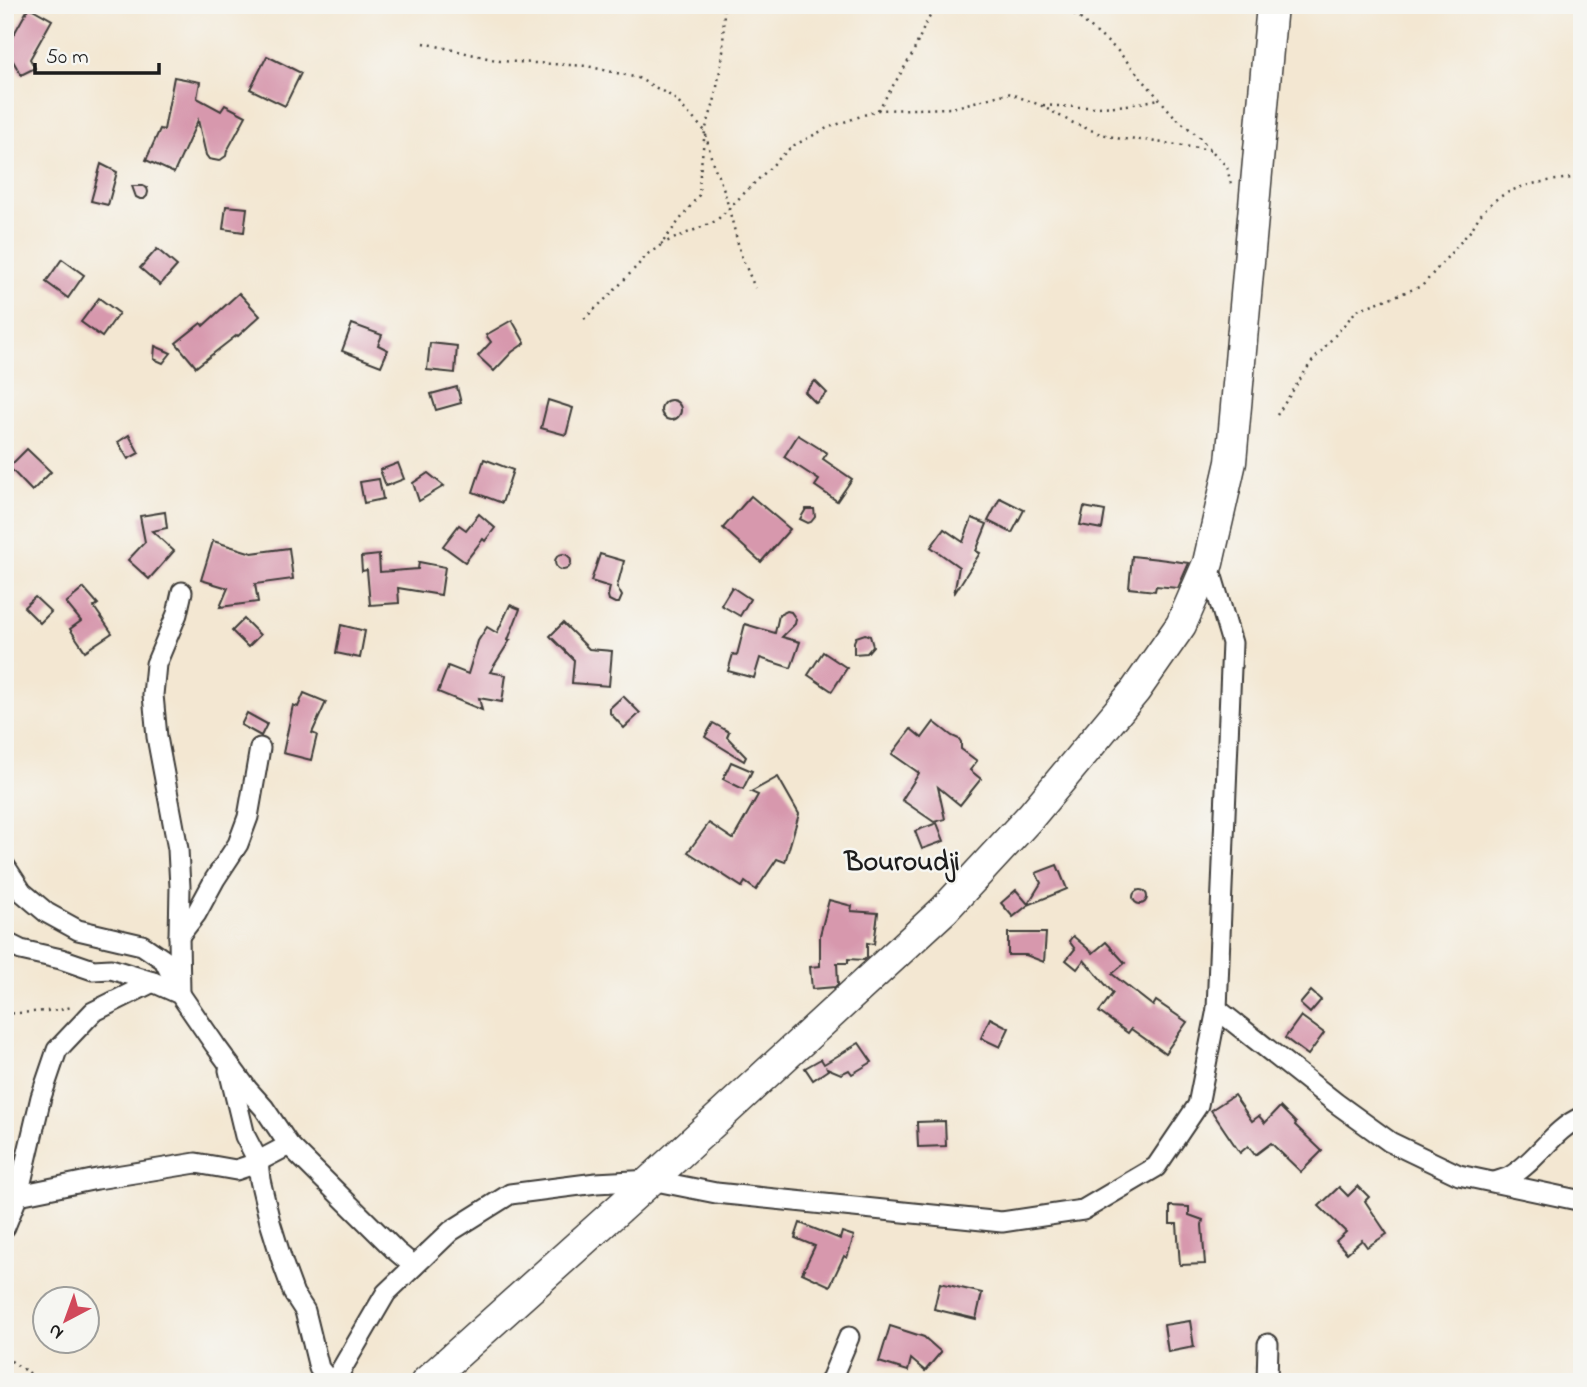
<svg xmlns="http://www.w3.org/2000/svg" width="1587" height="1387" font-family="'Indie Flower',sans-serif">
<rect width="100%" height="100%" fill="#f6f6f2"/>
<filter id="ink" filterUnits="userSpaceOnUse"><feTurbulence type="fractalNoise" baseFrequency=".0143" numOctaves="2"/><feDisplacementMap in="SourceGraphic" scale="14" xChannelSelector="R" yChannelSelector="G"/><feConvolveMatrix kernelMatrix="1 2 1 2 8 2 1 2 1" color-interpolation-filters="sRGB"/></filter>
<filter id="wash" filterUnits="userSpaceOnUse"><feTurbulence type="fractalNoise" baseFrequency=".00686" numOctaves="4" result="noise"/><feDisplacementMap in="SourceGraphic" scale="28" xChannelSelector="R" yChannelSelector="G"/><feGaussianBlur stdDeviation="1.57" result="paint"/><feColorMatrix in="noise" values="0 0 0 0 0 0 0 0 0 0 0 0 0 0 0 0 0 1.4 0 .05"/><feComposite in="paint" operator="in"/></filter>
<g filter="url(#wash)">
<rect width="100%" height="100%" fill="#f3e7d2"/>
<g id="blocks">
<g fill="#d798ad">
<polygon points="29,7 52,20 30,59 35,68 21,75 13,61 5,64 5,50"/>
<polygon points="267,56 301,73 285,106 250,89"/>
<polygon points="174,77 200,82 197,98 221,111 225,105 246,116 227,151 226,156 219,161 209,159 206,155 198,120 174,173 146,160 160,129 164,130"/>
<polygon points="101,164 117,172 108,205 91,201"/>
<polygon points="132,186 143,186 147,188 148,192 147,196 144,199 140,199 136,197"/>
<polygon points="226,206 247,208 244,232 223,229"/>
<polygon points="157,249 177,266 160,285 140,268"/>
<polygon points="62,259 84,275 68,298 46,282"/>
<polygon points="239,293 260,316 238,336 237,335 196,367 176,343 201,323 203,326"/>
<polygon points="99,298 119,313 102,337 81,322"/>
<polygon points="512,320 525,343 512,352 494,371 478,356 491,342 486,335"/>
<polygon points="352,324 382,335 378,345 388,350 381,366 342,351"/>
<polygon points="430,343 457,346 455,373 427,370"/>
<polygon points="155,346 171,353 163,363 154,359"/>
<polygon points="815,381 827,393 816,403 805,392"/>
<polygon points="457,387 461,403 436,410 431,394"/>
<polygon points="548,400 573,408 566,435 541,428"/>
<circle cx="671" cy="410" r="10"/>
<polygon points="129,435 139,453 128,459 118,442"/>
<polygon points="798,435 827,453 823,459 852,479 837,501 815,486 819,480 784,457"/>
<polygon points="27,449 51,472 32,491 9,467"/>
<polygon points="484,459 513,470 502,503 473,492"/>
<polygon points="398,463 404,479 386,486 380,470"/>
<polygon points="428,473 444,486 419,501 413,483"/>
<polygon points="379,479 383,499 364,503 360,482"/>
<polygon points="751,496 790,529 761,562 723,528"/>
<polygon points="1000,498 1024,510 1012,533 988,521"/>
<polygon points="1084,507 1105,511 1102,529 1080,525"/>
<polygon points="806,509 814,509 815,517 811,522 808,523 800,519"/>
<polygon points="165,512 167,528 152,531 174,551 149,579 128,560 145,542 140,516"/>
<polygon points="479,514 495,528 485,541 483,539 465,562 443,546 459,525 466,530"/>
<polygon points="972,518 987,524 976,551 980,553 954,594 959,567 931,547 944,529 963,542"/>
<polygon points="213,541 252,553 289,548 293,579 255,584 258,602 220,607 228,588 201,580"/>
<polygon points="600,554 624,561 617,587 622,596 619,603 615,603 609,600 608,596 610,587 591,581"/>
<circle cx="563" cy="562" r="8"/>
<polygon points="379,555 380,572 418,569 419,562 445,567 441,595 398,588 399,603 370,605 367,570 362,571 361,557"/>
<polygon points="1132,556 1159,559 1189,563 1178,588 1156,586 1155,591 1129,588"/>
<polygon points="732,587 750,599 740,616 721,605"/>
<polygon points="84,588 98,604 94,607 112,633 85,651 70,629 81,621 66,603"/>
<polygon points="35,597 51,612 40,623 24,607"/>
<polygon points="510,605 520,609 508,640 510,640 490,672 506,675 502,702 479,698 482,710 438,692 448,666 468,674 478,641 487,627 497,633"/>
<polygon points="787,611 791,612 796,619 795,624 782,637 800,642 791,668 760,658 754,678 728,671 733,654 737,655 745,624 775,633 779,615"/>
<polygon points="244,619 260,635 248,647 232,631"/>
<polygon points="563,623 589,649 612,651 609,686 572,683 574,660 550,636"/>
<polygon points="341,625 365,631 360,658 336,653"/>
<polygon points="865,634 870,636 873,646 867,653 854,654 854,642 856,637"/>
<polygon points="823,652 847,668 832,691 808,675"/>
<polygon points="304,693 326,702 312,733 317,735 311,760 283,753 293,705 298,707"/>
<polygon points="623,696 640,713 624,728 610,713 610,708"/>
<polygon points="247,713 267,724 261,736 241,725"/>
<polygon points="934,722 952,736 959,739 961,742 961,749 977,761 970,770 981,779 960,805 938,787 945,819 934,822 902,800 919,773 892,754 911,729 922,738"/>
<polygon points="713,723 729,732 727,737 746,757 744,761 705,737"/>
<polygon points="731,762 752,771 743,789 723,779"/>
<polygon points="778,777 799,814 785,862 777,859 756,890 745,882 742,887 688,852 709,823 733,839 758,795 751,792"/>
<polygon points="937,823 944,841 922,849 915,831"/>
<polygon points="1057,865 1067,889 1028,905 1013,917 1001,903 1016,890 1028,904 1041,883 1036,873"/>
<circle cx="1140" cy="897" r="7"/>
<polygon points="829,900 852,906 851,911 878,913 874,944 867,943 867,957 864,960 848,959 848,963 837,963 838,984 835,987 812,989 810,967 820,966 820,935"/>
<polygon points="1008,933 1046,933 1044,962 1026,955 1008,955"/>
<polygon points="1073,936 1093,953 1106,942 1125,963 1112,974 1153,1006 1156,1001 1187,1022 1165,1053 1131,1029 1128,1033 1099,1012 1113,993 1084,960 1077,969 1066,960 1075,949 1069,941"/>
<polygon points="1311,991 1321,1000 1310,1013 1300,1004"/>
<polygon points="1301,1016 1324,1033 1308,1055 1285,1038"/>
<polygon points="990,1018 1009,1028 1000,1047 981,1038"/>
<polygon points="859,1043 872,1062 852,1074 849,1070 841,1074 827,1068 828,1070 813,1080 805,1068 821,1059 824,1064"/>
<polygon points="1234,1095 1252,1121 1259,1116 1265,1123 1280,1107 1296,1123 1295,1125 1322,1151 1301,1172 1271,1143 1255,1155 1248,1146 1240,1153 1211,1110"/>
<polygon points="945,1121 946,1146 918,1147 917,1122"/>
<polygon points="1358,1186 1369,1197 1365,1201 1387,1234 1367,1247 1362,1240 1347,1253 1336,1241 1346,1232 1319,1206 1339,1187 1348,1196"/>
<polygon points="1170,1206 1189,1207 1189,1215 1203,1220 1202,1225 1205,1264 1180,1265 1177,1224 1170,1224"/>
<polygon points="800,1223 840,1239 842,1232 854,1236 847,1258 844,1256 830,1286 802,1273 815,1246 795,1238"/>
<polygon points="940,1283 982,1293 976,1319 934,1309"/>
<polygon points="1190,1321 1194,1347 1168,1352 1164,1325"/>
<polygon points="890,1326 924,1337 941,1352 925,1371 911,1359 908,1371 879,1362"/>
</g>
</g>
</g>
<g filter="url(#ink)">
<use href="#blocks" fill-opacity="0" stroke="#3c3a37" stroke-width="2"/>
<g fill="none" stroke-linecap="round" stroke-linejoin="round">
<defs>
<g id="minor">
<polyline points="5,866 22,892 47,913 78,930 142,945 164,960 177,986"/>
<polyline points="179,936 196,914 215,879 238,844 248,817 260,748"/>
<polyline points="5,942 21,950 61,959 93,970 111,969 153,982 180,994 215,1045 248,1090 264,1108 289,1145 396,1251 414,1266"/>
<polyline points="180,994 179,936 180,887 178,849 157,737 153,695 156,664 177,614 182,592"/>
<polyline points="1217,1009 1336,1103 1390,1142 1459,1175 1582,1201"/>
<polyline points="229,1070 245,1136 258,1161 260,1180 270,1222 283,1264 294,1294 305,1311 319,1368 330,1382"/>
<path d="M1495,1182C1500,1180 1506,1179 1511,1176C1538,1160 1553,1129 1582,1117"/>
<polyline points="9,1197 97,1179 196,1163 236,1170 251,1165 289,1145"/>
<polyline points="5,1227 18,1195 41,1097 57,1050 93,1012 153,982"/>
<polyline points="334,1382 386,1293 451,1231 510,1194 596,1183 651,1180 716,1193 1002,1222 1083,1210 1156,1167 1198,1105 1217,1009 1232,643 1208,563"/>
<polyline points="830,1382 849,1337"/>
<polyline points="1267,1382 1268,1344"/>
</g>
<polyline id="highway" points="426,1382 651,1180 944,910 1031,816 1135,691 1181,625 1208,563 1231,462 1272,5"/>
</defs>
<use href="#minor" stroke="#3c3a37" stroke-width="23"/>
<use href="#highway" stroke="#3c3a37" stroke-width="33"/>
<g stroke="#3c3a37" stroke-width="2.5" stroke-dasharray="2 5" stroke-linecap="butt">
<polyline points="1064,5 1117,50 1175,117 1199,137 1227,167 1231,185"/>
<polyline points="424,43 500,61 587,66 638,78 673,97 705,131 712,161 724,190 741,255 755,288"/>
<path d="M1043,105C1082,108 1120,109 1158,99"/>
<polyline points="878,110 912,55 926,23 937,5"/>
<polyline points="661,244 716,221 791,147 827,128 878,110 952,108 1008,93 1040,105 1071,122 1098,133 1121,139 1143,140 1211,150"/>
<polyline points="584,319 613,292 649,253 659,247 699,195 700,174 705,131 714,103 723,54 724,5"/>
<path d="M1277,415L1310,364L1357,310L1422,286L1472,229C1494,184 1537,182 1582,177"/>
<polyline points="5,1014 60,1010 71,1007"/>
<polyline points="5,1357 43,1382"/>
</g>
<use href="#minor" stroke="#fff" stroke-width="19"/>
<use href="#highway" stroke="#fff" stroke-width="30"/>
</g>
</g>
<g text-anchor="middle" stroke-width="5" stroke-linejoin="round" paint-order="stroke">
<g font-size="28" font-weight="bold" fill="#1c1c1c" stroke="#f6f6f2">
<text x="902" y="870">Bouroudji</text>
</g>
</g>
<rect width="1587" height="1387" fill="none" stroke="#f6f6f2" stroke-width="28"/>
<g transform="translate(66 1320) rotate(221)"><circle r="33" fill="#f6f6f2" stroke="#9f9f9c" stroke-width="2"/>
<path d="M0-5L12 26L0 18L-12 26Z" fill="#d1495b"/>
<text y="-10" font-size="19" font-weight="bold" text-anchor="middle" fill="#1c1c1c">N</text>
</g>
<path d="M35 63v10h124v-10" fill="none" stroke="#1c1c1c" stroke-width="3.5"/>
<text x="46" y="63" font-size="21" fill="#1c1c1c" stroke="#f6f6f2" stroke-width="5" paint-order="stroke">50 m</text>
</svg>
